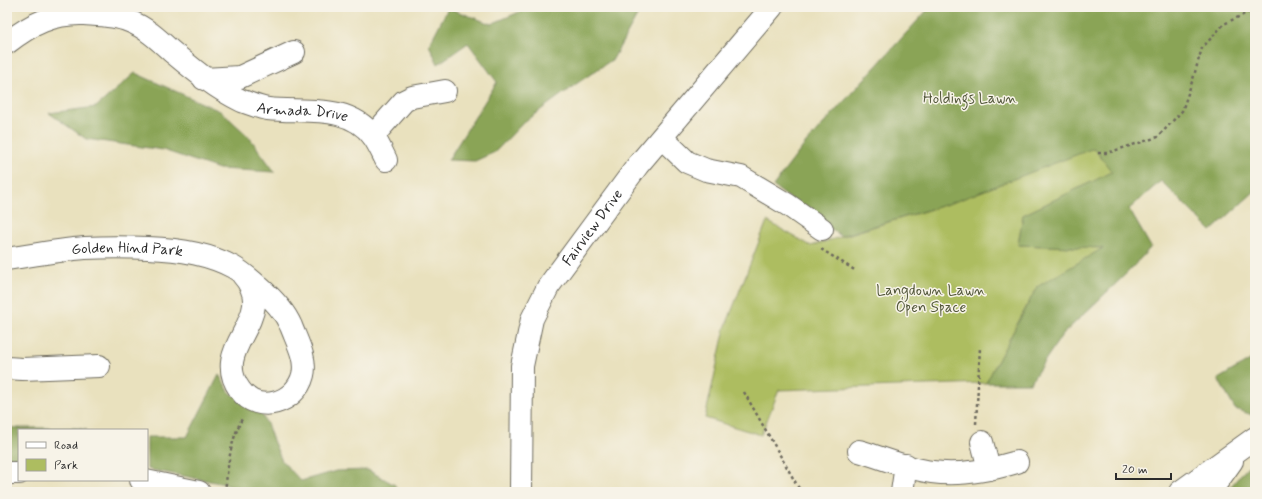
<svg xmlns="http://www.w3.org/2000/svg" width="1262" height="499" font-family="Mynerve,sans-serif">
<rect width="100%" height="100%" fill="#f7f3e8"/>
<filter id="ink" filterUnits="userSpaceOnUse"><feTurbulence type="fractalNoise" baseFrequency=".025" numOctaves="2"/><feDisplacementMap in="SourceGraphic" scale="8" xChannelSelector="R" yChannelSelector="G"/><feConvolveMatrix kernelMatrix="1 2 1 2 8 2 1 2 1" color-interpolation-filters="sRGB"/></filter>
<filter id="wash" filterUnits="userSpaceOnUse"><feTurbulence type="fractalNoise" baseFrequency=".012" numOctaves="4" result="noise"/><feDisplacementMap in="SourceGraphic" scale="16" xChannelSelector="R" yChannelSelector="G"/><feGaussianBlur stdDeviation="0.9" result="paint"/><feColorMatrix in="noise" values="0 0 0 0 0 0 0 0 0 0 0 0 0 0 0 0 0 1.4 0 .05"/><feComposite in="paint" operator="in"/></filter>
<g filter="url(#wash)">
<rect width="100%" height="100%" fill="#e9e1be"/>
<polygon fill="#adbd60" stroke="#6c7446" points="1093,148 1113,172 1023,215 1018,245 1104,248 1037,287 986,383 779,390 761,435 705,418 725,328 767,221 811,246 954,202"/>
<g fill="#8aa456" stroke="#5a6840">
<polygon points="531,7 642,7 613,59 579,82 524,122 495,152 475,161 448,160 497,82 468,43 438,64 429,45 448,8 491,24"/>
<polygon points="930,7 1255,7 1255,191 1211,231 1161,181 1129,209 1151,247 1128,272 1062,335 1030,383 986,383 1037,287 1103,248 1018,245 1023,215 1112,172 1094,148 954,202 841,236 773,186 805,144"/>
<polygon points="135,73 222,112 249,137 275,172 219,169 163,150 86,139 49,113 96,107"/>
<polygon points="1255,357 1255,416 1235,409 1218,379"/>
<polygon points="219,375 230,393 260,411 268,426 272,438 282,461 301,481 336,471 368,470 395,485 398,492 249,492 220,483 147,469 147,437 187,437"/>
<polygon points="7,427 17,428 77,428 87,430 19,430 19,460 7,460"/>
<polygon points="1255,458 1255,492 1226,492"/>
</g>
</g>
<g filter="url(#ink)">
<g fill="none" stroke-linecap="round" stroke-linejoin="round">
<defs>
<g id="minor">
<path id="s1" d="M7,43C31,24 53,13 84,14C99,15 116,15 129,21C145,27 158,39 171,51C194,70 215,88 242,101C251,104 260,108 268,109C303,113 348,103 373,136C378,143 382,152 386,160"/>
<polyline points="204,79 240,77 294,52"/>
<polyline points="373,136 404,101 412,97 445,91"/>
<polyline points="662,138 687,162 706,170 741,177 788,205 822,229"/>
<path id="s2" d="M7,259C33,255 59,250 85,248C106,247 127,247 148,248C177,249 207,253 233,267C242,272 251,280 259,287C272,298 284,310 291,326C297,342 307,359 303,375C296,403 258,415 240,390C208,346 282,318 242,274"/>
<polyline points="7,368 22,369 99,366"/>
<polyline points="982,442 989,469"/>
<path d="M859,451C883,458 908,469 932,472C961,476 990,470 1017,462"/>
<polyline points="7,473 19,473"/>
<polyline points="141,480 199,492"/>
<path id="s3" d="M521,492L522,366L532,319L548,287L638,165L772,7"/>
<polyline points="902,492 906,465"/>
<polyline points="1180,492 1255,438"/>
<polyline points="1210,492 1232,461"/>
</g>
</defs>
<use href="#minor" stroke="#6e6b5e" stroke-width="24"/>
<g stroke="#6e6b5e" stroke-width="2.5" stroke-dasharray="3 3" stroke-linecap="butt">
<polyline points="151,8 166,7"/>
<polyline points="1098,153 1107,153 1158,137 1182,111 1193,79 1202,48 1224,24 1255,9"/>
<polyline points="821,249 856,271"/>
<polyline points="744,392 801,492"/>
<polyline points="976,424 980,347"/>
<path d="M225,492C228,465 230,441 243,417"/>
</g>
<use href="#minor" stroke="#fff" stroke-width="22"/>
</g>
</g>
<g text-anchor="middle" stroke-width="3" stroke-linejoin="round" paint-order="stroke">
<g font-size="15" fill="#52573b" stroke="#f7f3e8">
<text x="970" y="103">Holdings Lawn</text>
<text x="931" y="295">Langdown Lawn<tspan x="931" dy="17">Open Space</tspan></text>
</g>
<g font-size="15" fill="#2b2b2b" stroke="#f7f3e8">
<text dy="5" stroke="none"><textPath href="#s1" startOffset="331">Armada Drive</textPath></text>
<text dy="5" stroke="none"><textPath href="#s3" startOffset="284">Fairview Drive</textPath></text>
<text dy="5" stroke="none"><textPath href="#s2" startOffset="121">Golden Hind Park</textPath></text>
</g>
</g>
<rect width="1262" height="499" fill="none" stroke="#f7f3e8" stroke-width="24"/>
<rect x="18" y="429" width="130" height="52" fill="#f7f3e8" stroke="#a5a39c"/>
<rect x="26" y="442" width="20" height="6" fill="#ffffff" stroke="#a5a39c"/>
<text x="54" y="449" font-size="12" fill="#2b2b2b">Road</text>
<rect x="26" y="459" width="20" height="12" fill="#adbd60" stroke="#a5a39c"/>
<text x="54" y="469" font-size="12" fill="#2b2b2b">Park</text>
<path d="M1116 473v6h55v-6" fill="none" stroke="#2b2b2b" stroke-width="2"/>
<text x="1122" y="473" font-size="12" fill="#2b2b2b" stroke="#f7f3e8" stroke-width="3" paint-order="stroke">20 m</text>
</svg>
